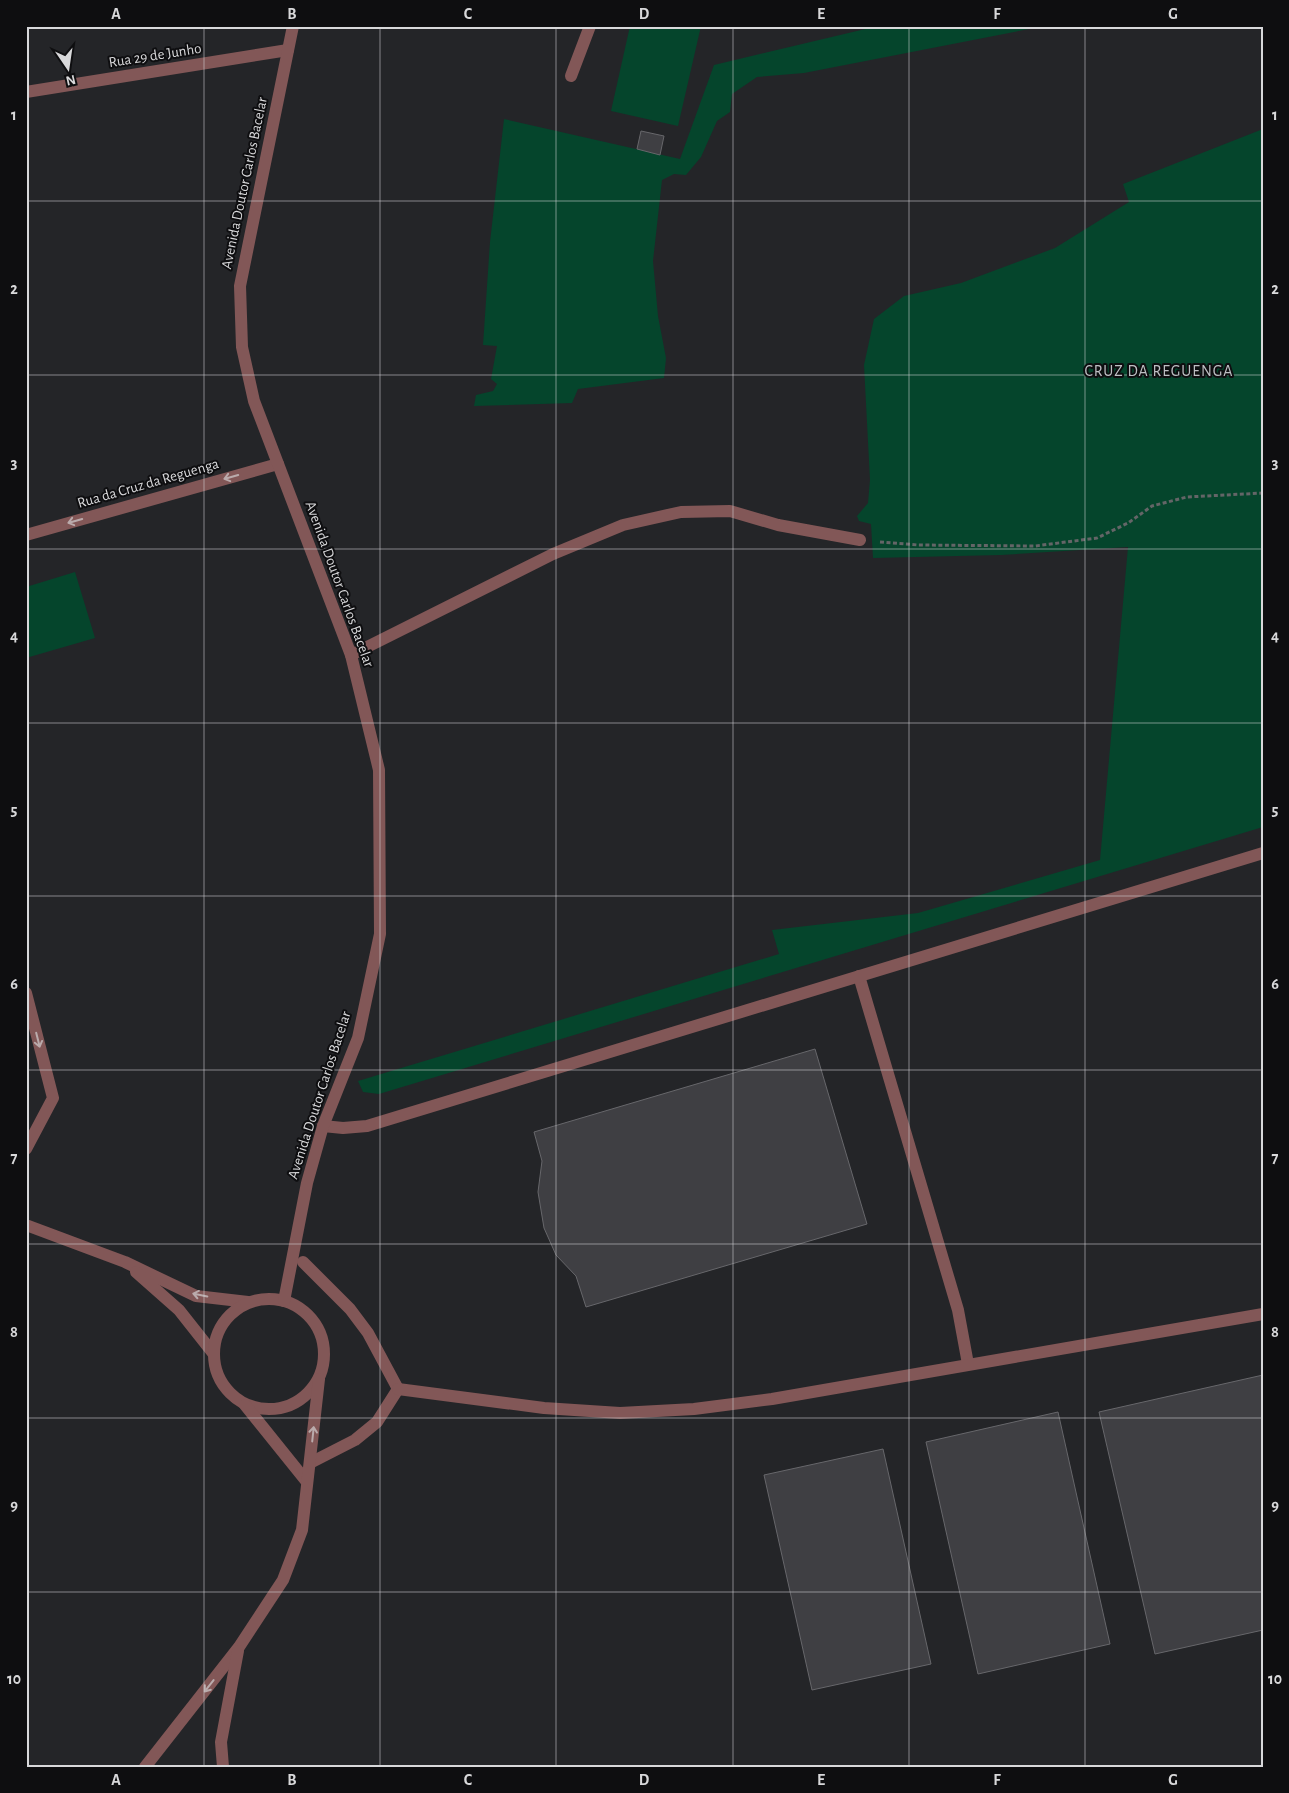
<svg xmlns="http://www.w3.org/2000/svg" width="1289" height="1793" font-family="'Alegreya Sans',sans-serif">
<rect width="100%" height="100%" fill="#242528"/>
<g fill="#05452c">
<polygon points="630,26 701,26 678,126 611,111"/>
<polygon points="878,26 1055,26 1029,29 804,73 757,77 732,94 730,112 717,121 701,157 686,175 674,174 662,180 653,261 658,316 666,358 664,378 578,389 572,403 474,406 476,395 493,391 497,384 491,379 497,346 483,345 490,242 504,119 680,159 714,65"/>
<polygon points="1263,129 1263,827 379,1094 363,1092 358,1081 779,954 772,930 918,913 1100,860 1128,547 1001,555 873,558 871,524 859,521 857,516 868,503 870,480 864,365 874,319 904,296 961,283 1055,248 1129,202 1123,184"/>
<polygon points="75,572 95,638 26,658 26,587"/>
</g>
<g fill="#3f3f43" stroke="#67676b">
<polygon points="641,131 664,136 660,155 637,149"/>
<polygon points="815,1049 867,1224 586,1307 576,1276 556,1255 544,1228 538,1192 542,1161 534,1132"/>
<polygon points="1263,1375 1263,1630 1155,1654 1099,1412"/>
<polygon points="1058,1412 1110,1644 978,1674 926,1442"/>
<polygon points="883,1449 931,1664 812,1690 764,1475"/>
</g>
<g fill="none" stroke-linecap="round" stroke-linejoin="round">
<polyline stroke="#646567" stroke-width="3" stroke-dasharray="4 2.5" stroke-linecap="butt" points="880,542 918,545 1035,546 1097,538 1128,523 1152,506 1187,497 1263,493"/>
<g stroke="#825757" stroke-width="12">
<polyline points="859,976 958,1310 968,1364"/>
<polyline points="303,1262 350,1309 368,1333 398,1389 377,1422 355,1440 310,1463"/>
</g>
<g stroke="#825757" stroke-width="12">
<polyline points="571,76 590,26"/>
<polyline points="26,92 288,50"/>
<polyline points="26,535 278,464"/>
<polyline points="351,655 553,554 623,525 681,512 730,511 778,525 860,540"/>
<polyline points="26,993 53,1098 26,1149"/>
<polyline points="323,1126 343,1128 367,1126 1263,853"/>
<polyline points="398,1389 544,1408 620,1413 694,1409 772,1399 1263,1314"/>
</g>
<g stroke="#825757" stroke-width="12">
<polyline points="26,1225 125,1262 196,1296 248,1302"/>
<polyline points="136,1272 179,1310 213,1353"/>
<circle cx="269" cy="1354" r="55"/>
<polyline points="284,1301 307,1183 323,1126 358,1038 380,934 379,770 351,655 254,401 242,347 240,286 293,26"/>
<polyline points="245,1405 307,1482"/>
<polyline points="145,1767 239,1647 283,1580 302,1530 319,1379"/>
<polyline points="223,1767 221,1742 238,1651"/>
</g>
</g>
<defs><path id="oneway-shaft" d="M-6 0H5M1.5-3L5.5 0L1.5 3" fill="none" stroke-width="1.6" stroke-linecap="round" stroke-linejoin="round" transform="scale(1.25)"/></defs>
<g stroke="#baabac">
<use href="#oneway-shaft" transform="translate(231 477) rotate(164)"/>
<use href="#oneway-shaft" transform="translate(75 521) rotate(164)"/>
<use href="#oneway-shaft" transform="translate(38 1040) rotate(76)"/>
<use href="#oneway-shaft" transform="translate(200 1295) rotate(-168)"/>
<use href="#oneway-shaft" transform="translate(313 1434) rotate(-84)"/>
<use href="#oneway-shaft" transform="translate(209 1686) rotate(128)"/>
</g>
<path fill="none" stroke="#d8d8da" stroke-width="1" stroke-opacity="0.55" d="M204,26V1767M380,26V1767M556,26V1767M733,26V1767M909,26V1767M1085,26V1767M26,201H1263M26,375H1263M26,549H1263M26,723H1263M26,896H1263M26,1070H1263M26,1244H1263M26,1418H1263M26,1592H1263"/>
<g text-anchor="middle" stroke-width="4" stroke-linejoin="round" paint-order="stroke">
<g font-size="15" fill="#d8d8da" stroke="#0e0e10">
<text transform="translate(155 55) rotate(-9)" y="5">Rua 29 de Junho</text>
<text transform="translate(244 183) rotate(-78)" y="5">Avenida Doutor Carlos Bacelar</text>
<text transform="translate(148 483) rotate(-16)" y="5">Rua da Cruz da Reguenga</text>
<text transform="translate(340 584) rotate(70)" y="5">Avenida Doutor Carlos Bacelar</text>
<text transform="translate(319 1095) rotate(-72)" y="5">Avenida Doutor Carlos Bacelar</text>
</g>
<g font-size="16" letter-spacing="1" fill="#bdbfc3" stroke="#0e0e10">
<text x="1159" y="376">CRUZ DA REGUENGA</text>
</g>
</g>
<rect width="1289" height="1793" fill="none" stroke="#0e0e10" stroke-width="55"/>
<g transform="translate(68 68) rotate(167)" stroke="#0e0e10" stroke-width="4" paint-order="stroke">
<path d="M0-4L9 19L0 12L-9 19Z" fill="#d8d8da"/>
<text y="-8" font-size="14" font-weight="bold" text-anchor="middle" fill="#d8d8da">N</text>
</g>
<rect x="28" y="28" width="1234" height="1738" fill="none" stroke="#d8d8da" stroke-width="2"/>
<g font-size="16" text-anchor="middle" font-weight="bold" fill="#d8d8da">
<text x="116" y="19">A</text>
<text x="292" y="19">B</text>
<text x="468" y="19">C</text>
<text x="644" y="19">D</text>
<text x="821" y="19">E</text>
<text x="997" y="19">F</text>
<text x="1173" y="19">G</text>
<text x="14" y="120">1</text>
<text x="1275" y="120">1</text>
<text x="14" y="294">2</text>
<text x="1275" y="294">2</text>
<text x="14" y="468">3</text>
<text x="1275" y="468">3</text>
<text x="14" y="641">4</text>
<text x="1275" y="641">4</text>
<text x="14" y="815">5</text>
<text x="1275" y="815">5</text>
<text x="14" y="989">6</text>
<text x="1275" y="989">6</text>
<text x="14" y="1163">7</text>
<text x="1275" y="1163">7</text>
<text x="14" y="1337">8</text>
<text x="1275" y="1337">8</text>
<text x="14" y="1510">9</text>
<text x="1275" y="1510">9</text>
<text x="14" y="1684">10</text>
<text x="1275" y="1684">10</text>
<text x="116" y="1785">A</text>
<text x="292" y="1785">B</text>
<text x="468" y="1785">C</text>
<text x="644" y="1785">D</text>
<text x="821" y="1785">E</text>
<text x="997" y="1785">F</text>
<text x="1173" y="1785">G</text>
</g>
</svg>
